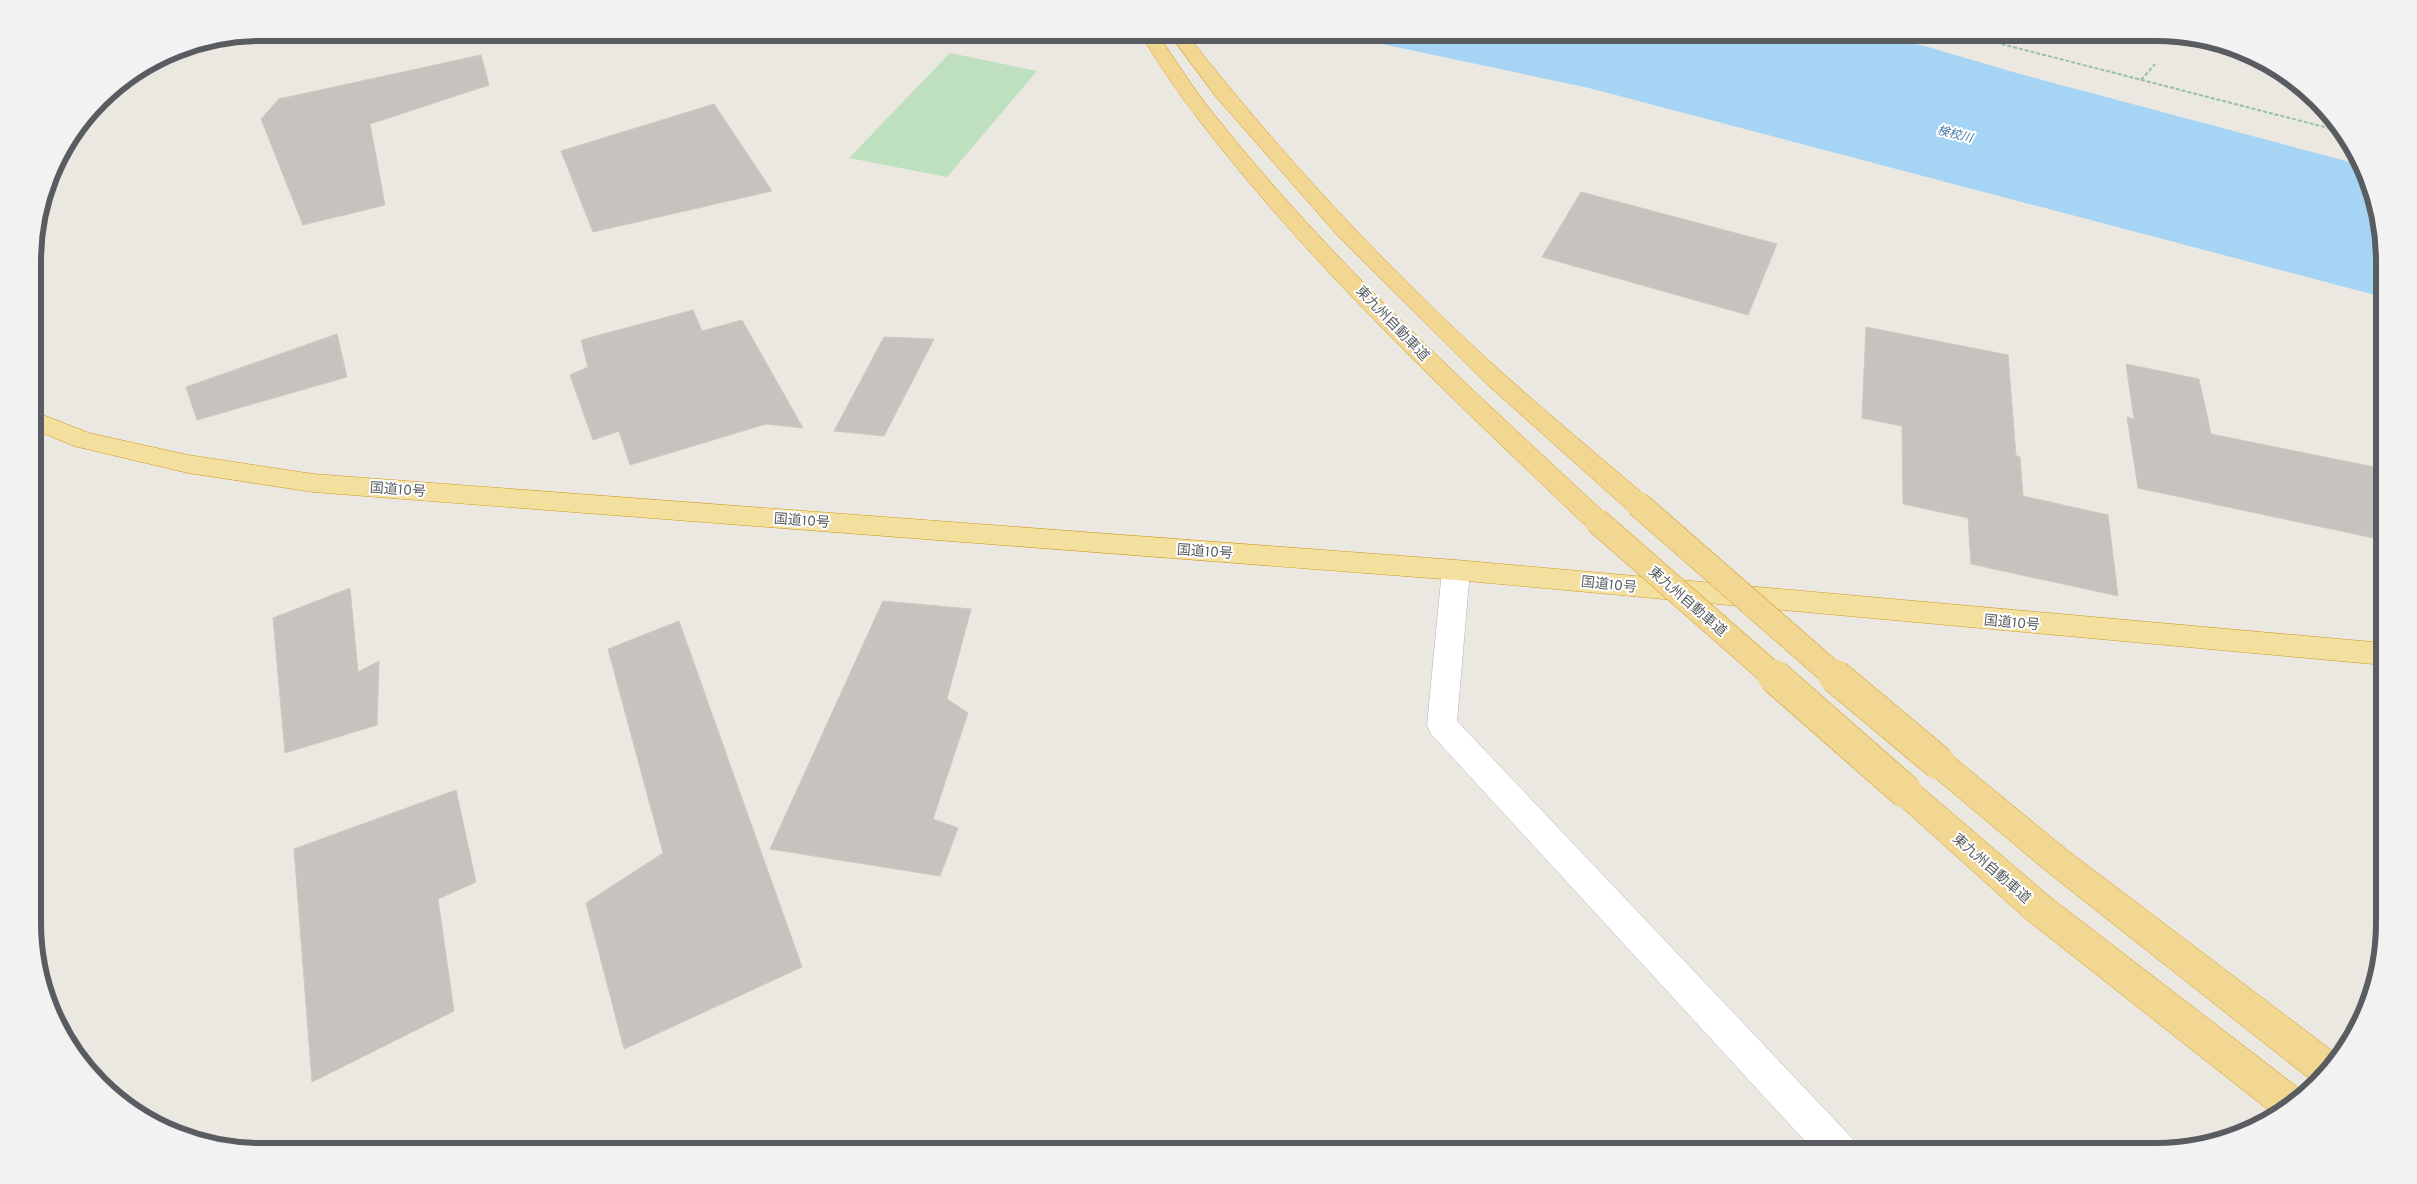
<svg xmlns="http://www.w3.org/2000/svg" width="2417" height="1184" font-family="Overpass,'Noto Sans JP',sans-serif">
<rect width="100%" height="100%" fill="#eae8e0"/>
<polygon fill="#bfe0bf" points="950,53 1037,71 947,177 849,158"/>
<polygon fill="#a5d4f5" points="1245,33 1868,33 1928,47 2020,74 2357,164 2383,232 2383,297 1589,88 1382,44"/>
<g fill="#c6c3be" stroke="#cec9bf">
<polygon points="481,55 489,85 370,124 385,205 303,225 261,119 279,99"/>
<polygon points="714,104 772,191 593,232 561,151"/>
<polygon points="1581,192 1777,244 1748,315 1542,257"/>
<polygon points="693,310 702,331 742,320 803,428 766,424 630,465 619,431 593,440 570,375 588,367 581,340"/>
<polygon points="1866,327 2008,355 2016,456 2020,457 2023,496 2108,515 2118,596 1971,564 1968,518 1903,504 1902,426 1862,418"/>
<polygon points="337,334 347,377 197,420 186,387"/>
<polygon points="884,337 934,339 884,436 834,431"/>
<polygon points="2126,364 2199,379 2211,434 2374,467 2383,496 2383,540 2138,488 2127,417 2134,419"/>
<polygon points="350,588 358,672 379,661 377,725 285,753 273,618"/>
<polygon points="883,601 971,609 947,699 968,713 933,819 958,828 940,876 770,849"/>
<polygon points="679,621 802,967 624,1049 586,903 663,853 608,649"/>
<polygon points="456,790 476,882 438,899 454,1011 312,1082 294,849"/>
</g>
<g fill="none" stroke-linecap="round" stroke-linejoin="round">
<defs>
<g id="minor">
<polygon points="2172,36 2187,40 2184,44 2172,44 2169,40"/>
<polygon points="1456,560 1466,563 1470,570 1457,721 1852,1138 1858,1151 1814,1151 1431,734 1427,725 1442,570 1446,563"/>
</g>
<polygon id="trunk" points="33,411 89,433 188,455 313,474 1456,560 2384,643 2384,665 1456,580 313,492 188,473 74,446 33,429"/>
<g id="motorway">
<path d="M1139,32H1156C1175,59 1192,87 1213,113C1329,260 1469,387 1606,514L1610,521L1606,528L1597,530L1588,528C1452,398 1313,269 1199,120C1177,92 1158,62 1139,32Z"/>
<path d="M1168,32H1185C1282,156 1390,272 1507,377C1553,418 1600,457 1647,497L1651,504L1647,511L1638,513L1629,511L1490,387L1339,237L1216,97Z"/>
<polygon points="1939,750 1950,754 2067,850 2339,1056 2328,1073 2316,1084 2045,870 1928,772 1924,763 1928,754"/>
<polygon points="1906,779 1917,783 2050,897 2305,1093 2276,1116 2026,919 1895,801 1890,792 1895,783"/>
</g>
</defs>
<use href="#minor" stroke="#b1b3b7" stroke-width="1"/>
<use href="#trunk" stroke="#d39517" stroke-width="1"/>
<use href="#motorway" stroke="#d39517" stroke-width="1"/>
<g stroke="#99c0a3" stroke-width="2" stroke-dasharray="4 2" stroke-linecap="butt">
<polyline points="1955,32 2344,132"/>
<polyline points="2141,80 2155,64"/>
</g>
<use href="#minor" fill="#fff" fill-rule="evenodd"/>
<use href="#trunk" fill="#f4e09e" fill-rule="evenodd"/>
<use href="#motorway" fill="#f1d791" fill-rule="evenodd"/>
<defs>
<g id="motorway-bridge-far1">
<polyline points="1638,504 1836,677"/>
<polyline points="1597,521 1775,677"/>
</g>
<g id="motorway-bridge">
<polyline points="1774,676 1906,792"/>
<polyline points="1835,676 1939,763"/>
</g>
</defs>
<use href="#motorway-bridge-far1" stroke="#d39517" stroke-width="26" stroke-linecap="butt"/>
<use href="#motorway-bridge" stroke="#d39517" stroke-width="34" stroke-linecap="butt"/>
<use href="#motorway-bridge-far1" stroke="#f1d791" stroke-width="25"/>
<use href="#motorway-bridge" stroke="#f1d791" stroke-width="33"/>
</g>
<g text-anchor="middle" stroke-width="4" stroke-linejoin="round" paint-order="stroke">
<g font-size="12" font-style="italic" fill="#4676a5" stroke="#fff">
<text transform="translate(1955 134) rotate(14)" y="4">検校川</text>
</g>
<g font-size="14" fill="#595c60" stroke="#fff">
<text transform="translate(1393 323) rotate(46)" y="5">東九州自動車道</text>
<text transform="translate(398 489) rotate(4)" y="5">国道10号</text>
<text transform="translate(802 520) rotate(4)" y="5">国道10号</text>
<text transform="translate(1205 551) rotate(4)" y="5">国道10号</text>
<text transform="translate(1609 584) rotate(6)" y="5">国道10号</text>
<text transform="translate(1688 601) rotate(41)" y="5">東九州自動車道</text>
<text transform="translate(2012 622) rotate(5)" y="5">国道10号</text>
<text transform="translate(1992 868) rotate(41)" y="5">東九州自動車道</text>
</g>
</g>
<path d="M0 0H2417V1184H0ZM261 41H2156A220 220 0 0 1 2376 261V923A220 220 0 0 1 2156 1143H261A220 220 0 0 1 41 923V261A220 220 0 0 1 261 41Z" fill="#f2f2f2" fill-rule="evenodd"/>
<path fill="none" stroke="#595c60" stroke-width="6" d="M261 41H2156A220 220 0 0 1 2376 261V923A220 220 0 0 1 2156 1143H261A220 220 0 0 1 41 923V261A220 220 0 0 1 261 41Z"/>
</svg>
